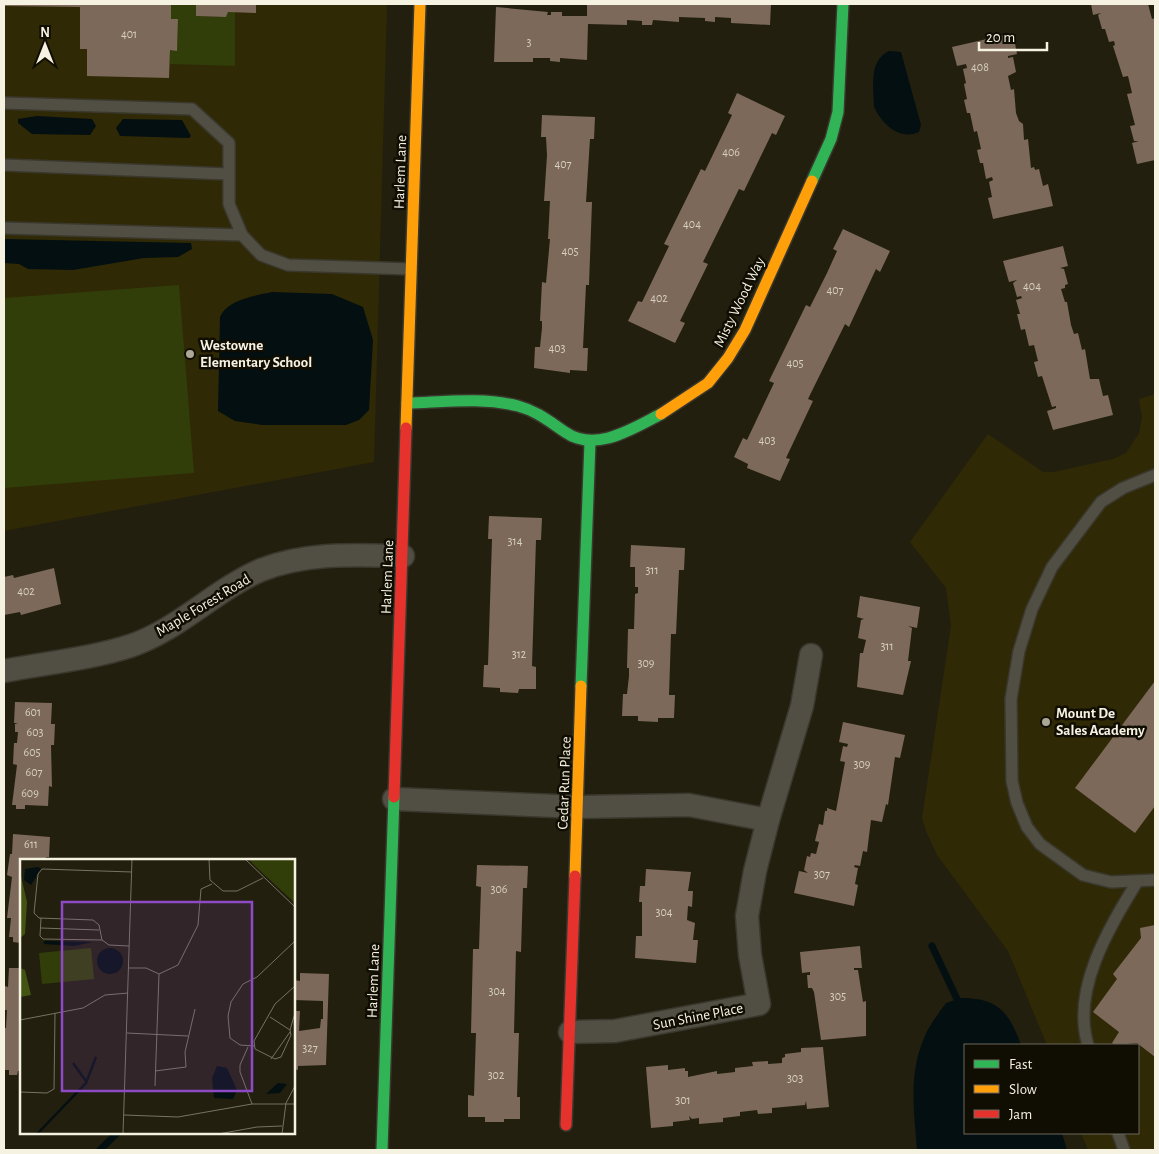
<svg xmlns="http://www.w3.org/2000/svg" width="1159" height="1154" font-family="'Alegreya Sans',sans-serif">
<rect width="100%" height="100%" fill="#221f0f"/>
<g fill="#302905">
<polygon points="4,4 387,4 374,462 4,531"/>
<polygon points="1155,394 1155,1150 1088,1150 1081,1133 1138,1133 1138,1045 1047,1045 1008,951 937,855 926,831 922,818 951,626 946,588 910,542 988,434 1043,472 1054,472 1113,459 1126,453 1139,433 1142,418 1139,399"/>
</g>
<g fill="#323e09">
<polygon points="171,4 196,4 196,16 226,17 228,12 235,12 235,66 170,64 170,50 177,50 178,20 171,19"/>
<polygon points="179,285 194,473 4,488 4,298"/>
</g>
<g fill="#030f11">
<path d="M889,51L901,52L921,125L919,132C900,141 882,124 874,107C874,87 868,61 889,51Z"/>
<polygon points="37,116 92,119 96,126 90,135 32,134 18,123 18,119"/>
<polygon points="123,119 182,120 191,136 189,138 120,136 116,128"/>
<polygon points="4,239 191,243 192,249 178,257 144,258 73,270 28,269 19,264 4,263"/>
<path d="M272,292L332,294L363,307L373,340L369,410L359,420L346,425H262L235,421L218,411L220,317C228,299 255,296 272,292Z"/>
<path d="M961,998C998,998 1009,1012 1021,1045H965V1133H1062L1067,1150H917C914,1111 908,1073 925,1036C930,1024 939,1013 946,1003Z"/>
</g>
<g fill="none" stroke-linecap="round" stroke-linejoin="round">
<g stroke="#030f11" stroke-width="7">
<polyline points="932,946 957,999"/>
<polyline points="100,1150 117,1133"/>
</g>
</g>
<g fill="#7c695a">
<polygon points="4,4 171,4 171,19 178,19 177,51 170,50 169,78 87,76 87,49 80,49 80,7 4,6"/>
<polygon points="196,4 256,4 256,13 228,12 226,17 196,16"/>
<polygon points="587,4 771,4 770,25 731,23 731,18 715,17 715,22 705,21 705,18 679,17 679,22 653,20 652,25 642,25 642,21 627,20 627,25 588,24 587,60 560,58 560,62 550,61 550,58 533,58 533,62 494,62 496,7 548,12 547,15 551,15 551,12 562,12 562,16 587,16"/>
<polygon points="1091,4 1148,4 1152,19 1155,18 1155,160 1137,164 1132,143 1139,141 1134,141 1130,126 1135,125 1127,94 1132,93 1128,76 1123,77 1113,46 1115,45 1114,41 1109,42 1105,29 1102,29 1098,15 1101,13 1093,15"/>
<polygon points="1013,33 1017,54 1008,56 1008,58 1013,57 1016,72 1008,76 1011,90 1014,89 1016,113 1019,121 1023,124 1024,140 1028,139 1031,168 1034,167 1035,170 1039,169 1043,186 1048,184 1053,206 993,219 988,198 992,197 989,182 993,180 992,177 986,179 983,163 980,163 977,150 981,149 977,131 974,132 970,113 967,113 964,100 967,99 964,84 966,83 963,69 967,68 966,64 957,66 952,47"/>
<polygon points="737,93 785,116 776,135 772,133 744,191 739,189 703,262 708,264 680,321 685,323 675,343 628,321 638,301 642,302 669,246 664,244 701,169 705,171 732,115 728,113"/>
<polygon points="542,115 595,117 594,139 590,139 586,202 592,202 589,285 586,285 583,348 588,348 587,371 570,370 570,373 534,368 535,347 540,347 542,328 542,321 540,321 542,282 546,283 550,239 548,239 550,201 544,201 547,155 546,137 541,137"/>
<polygon points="843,229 890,251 880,272 876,269 849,327 845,324 808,399 813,401 786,458 790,459 780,481 747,468 748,464 734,457 743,438 747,440 774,383 769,381 806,305 810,307 827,273 837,251 833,249"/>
<polygon points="1063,246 1068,266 1060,268 1064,269 1068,284 1065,285 1065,288 1061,289 1065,302 1067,302 1071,325 1074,334 1078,333 1082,350 1085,349 1090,379 1099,379 1103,396 1108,395 1113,415 1053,430 1047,411 1056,408 1056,406 1052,407 1042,376 1038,377 1034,362 1038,361 1034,345 1029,346 1025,329 1021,330 1017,314 1020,314 1016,300 1022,298 1021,296 1017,297 1013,283 1017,280 1009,282 1003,261"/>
<polygon points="489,516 542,518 541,540 536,540 532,666 536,667 536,689 519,689 518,693 500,692 500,688 483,687 484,665 488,665 492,539 488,539"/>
<polygon points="631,545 685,548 684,570 679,570 676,634 671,634 669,695 675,695 674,718 658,718 658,722 638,721 638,716 622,716 623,694 627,694 629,676 629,668 627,668 628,629 634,629 635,594 638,593 638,587 635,587 635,567 630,567"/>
<polygon points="54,568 61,604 21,615 20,612 4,615 4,577 13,575 14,578"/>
<polygon points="860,596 920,607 917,628 908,626 912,628 908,661 911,661 903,695 857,687 860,653 863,653 866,640 858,638 861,620 864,619 857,617"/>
<polygon points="1155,681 1155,806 1135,833 1075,788"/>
<polygon points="15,702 52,703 51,724 55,724 54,745 51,745 52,787 49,786 48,806 25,805 25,809 16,809 16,805 12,805 17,765 13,764 14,743 17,743 18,732 15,732 15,724 18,723 14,723"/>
<polygon points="843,722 905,735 900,758 895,757 888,805 886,804 882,822 871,820 867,852 863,851 860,866 855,865 854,867 858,868 855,884 858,885 854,906 794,893 799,871 808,873 804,870 807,856 810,857 811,853 816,854 819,842 815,841 819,824 823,825 825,811 827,811 827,808 836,811 845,762 840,761 843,746 847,747 848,744 839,742"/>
<polygon points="13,834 50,837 49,857 46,857 46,860 21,860 21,943 13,942 13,937 9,937 11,918 7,918 12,877 7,875 10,854 12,854"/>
<polygon points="477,865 528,866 527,888 523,888 521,952 516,951 514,1033 519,1033 517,1097 520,1097 520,1119 504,1119 504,1122 485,1122 485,1117 468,1117 468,1095 474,1096 476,1033 471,1033 473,949 479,949 481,887 476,886"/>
<polygon points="646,869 691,872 688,891 693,891 692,907 688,906 687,920 695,923 693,940 698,940 696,963 635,958 636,936 642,936 642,902 639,902 640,886 645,886"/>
<polygon points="1155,925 1155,1057 1137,1043 1115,1045 1112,1043 1119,1032 1093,1012 1117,979 1113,974 1141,938 1140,928"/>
<polygon points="860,946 862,968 854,968 854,970 858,970 863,1002 866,1001 866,1036 821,1040 814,992 812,988 808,988 807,975 810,975 810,972 802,973 800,952"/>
<polygon points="9,968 21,968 21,1071 18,1071 17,1075 9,1075 9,1070 4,1070 4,1028 6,1028 7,1010 4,1010 5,986 8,987"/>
<polygon points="300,973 329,974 326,1065 298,1066 298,1070 294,1069 294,1011 300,1011 299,1031 320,1028 321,1019 323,1019 323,1001 294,1000 294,980 300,981"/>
<polygon points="823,1047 829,1107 807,1109 806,1101 805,1105 772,1108 772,1113 758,1114 757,1110 740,1112 740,1116 723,1118 723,1122 699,1124 699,1118 692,1119 689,1116 690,1120 673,1122 673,1126 651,1128 646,1067 668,1065 668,1070 685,1068 685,1071 688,1071 688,1077 717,1071 717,1074 735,1072 735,1068 753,1066 752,1062 768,1061 768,1064 782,1063 782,1058 785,1057 785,1054 801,1052 801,1048"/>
</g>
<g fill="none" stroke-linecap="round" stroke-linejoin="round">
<defs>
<g id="lane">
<polyline points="4,103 192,109 229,143 229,204 242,235 4,228"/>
<polyline points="4,165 228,174"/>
<polyline points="242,235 261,255 288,265 411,269"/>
<polyline points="1155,475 1123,488 1101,502 1052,567 1032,609 1019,651 1011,699 1012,781 1017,803 1027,827 1040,844 1083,875 1111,882 1155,880"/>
<path d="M1088,1045C1071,990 1109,928 1137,882"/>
<polyline points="1118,1133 1124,1150"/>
</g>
<g id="street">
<path d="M4,671C45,663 90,659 130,646C178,630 215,590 261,570C307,552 355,555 403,556"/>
<polyline points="394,799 579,807 689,805 768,820"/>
<polyline points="570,1032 615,1031 759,1004 750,955 747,916 755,871 768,820 802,706 811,655"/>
</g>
<g id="fast">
<polyline points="812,181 831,139 838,112 843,4"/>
<path d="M407,403C444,402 482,397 518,406C537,411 550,422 565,432C595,453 632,429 661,414"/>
<polyline points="581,686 590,442"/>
<polyline points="382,1150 394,797"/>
</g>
<g id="slow">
<polyline points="661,414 708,383 728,358 745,330 812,181"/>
<polyline points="406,428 420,4"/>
<polyline points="575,876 581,686"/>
</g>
<g id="jam">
<polyline points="394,797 406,428"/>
<polyline points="566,1125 575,876"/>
</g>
</defs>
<use href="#lane" stroke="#3a382d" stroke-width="14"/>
<use href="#street" stroke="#3a382d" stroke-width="25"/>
<use href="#fast" stroke="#3a382d" stroke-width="14"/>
<use href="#slow" stroke="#3a382d" stroke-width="14"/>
<use href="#jam" stroke="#3a382d" stroke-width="14"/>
<use href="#lane" stroke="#514f43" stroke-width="11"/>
<use href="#street" stroke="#514f43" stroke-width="22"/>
<use href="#fast" stroke="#30b455" stroke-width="11"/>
<use href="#slow" stroke="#ff9f0a" stroke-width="11"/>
<use href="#jam" stroke="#e5322d" stroke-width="11"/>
</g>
<g fill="#aca898" stroke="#100d03" stroke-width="2">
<circle cx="190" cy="354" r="5"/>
<circle cx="1046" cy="722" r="5"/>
</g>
<g text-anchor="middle" stroke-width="5" stroke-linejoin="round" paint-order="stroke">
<g font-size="12" fill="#d8d0c0">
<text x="129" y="38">401</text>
<text x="529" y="46">3</text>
<text x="980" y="71">408</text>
<text x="731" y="156">406</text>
<text x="563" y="168">407</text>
<text x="692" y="228">404</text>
<text x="570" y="255">405</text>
<text x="1032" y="290">404</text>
<text x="835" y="294">407</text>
<text x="659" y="302">402</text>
<text x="557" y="352">403</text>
<text x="795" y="367">405</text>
<text x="767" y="444">403</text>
<text x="515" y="545">314</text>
<text x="652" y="574">311</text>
<text x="26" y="595">402</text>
<text x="887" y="650">311</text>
<text x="519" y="658">312</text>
<text x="646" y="667">309</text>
<text x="33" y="716">601</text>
<text x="35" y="736">603</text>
<text x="32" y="756">605</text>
<text x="862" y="768">309</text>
<text x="34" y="776">607</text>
<text x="30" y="797">609</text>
<text x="31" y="848">611</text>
<text x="822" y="878">307</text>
<text x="499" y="893">306</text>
<text x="664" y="916">304</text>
<text x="497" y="995">304</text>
<text x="838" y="1000">305</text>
<text x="310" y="1052">327</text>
<text x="496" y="1079">302</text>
<text x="795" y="1082">303</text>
<text x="683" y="1104">301</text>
</g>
<g font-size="15" fill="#f6f2e2" stroke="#100d03">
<text transform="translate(400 172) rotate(-88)" y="5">Harlem Lane</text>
<text transform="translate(739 302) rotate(-64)" y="5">Misty Wood Way</text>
<text transform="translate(387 577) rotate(-88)" y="5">Harlem Lane</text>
<text transform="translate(203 605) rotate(-31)" y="5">Maple Forest Road</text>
<text transform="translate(564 783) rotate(-88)" y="5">Cedar Run Place</text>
<text transform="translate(373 981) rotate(-88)" y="5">Harlem Lane</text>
<text transform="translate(698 1016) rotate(-11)" y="5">Sun Shine Place</text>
</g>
<g font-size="15" font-weight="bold" fill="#f6f2e2" stroke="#100d03" text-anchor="start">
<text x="200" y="350">Westowne<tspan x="200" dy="17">Elementary School</tspan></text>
<text x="1056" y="718">Mount De<tspan x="1056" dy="17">Sales Academy</tspan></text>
</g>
</g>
<g transform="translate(20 859)">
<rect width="275" height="275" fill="#221f0f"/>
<path d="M229,0H275V44L233,5ZM71,89L74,120L22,125L19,94Z" fill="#323e09"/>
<path d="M0,13L7,43L5,75L0,79ZM0,109L5,111L11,136L0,138Z" fill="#425312"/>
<path d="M18,8L21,10L11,26L4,21L5,10ZM24,82L73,83L54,87L24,85ZM77 102a13 13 0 1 1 26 0a13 13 0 1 1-26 0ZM197,207L207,209L217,231L213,240L194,239L192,219ZM258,224L267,225L260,234L246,235Z" fill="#030f11"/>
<path fill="none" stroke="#030f11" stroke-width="2.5" d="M53,204L66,222M17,275L66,224L76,198"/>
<path fill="none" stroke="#777363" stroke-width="1" d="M189,0L190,21L203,32H217L243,19M225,0L275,48M21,59L20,77L23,80L82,81L79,66L73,61L19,59L14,54L18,15L22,10L112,13M21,69L79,71M82,81L89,86L109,87M109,109H126L139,115L158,106L178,66L181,30L192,25M250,158L270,171L271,176L261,198L255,200L235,190L234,182L255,145L275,127M0,161L63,149L85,136L108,134M270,171L275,154M107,174L168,177M234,187L220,186L210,179L208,157L211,143L223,125L237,118L275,82M228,188L220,206V213L232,245M251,200L270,173M135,212L166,208L165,193L175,150M135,227L139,115M0,233L27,234L34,230L35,154M104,256L158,258L232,245H275M103,275L112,0M198,275L237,268L262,267M262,275L266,244L275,227"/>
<path fill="#8d4ac4" fill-opacity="0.15" stroke="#8d4ac4" stroke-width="2.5" d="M42,43H232V232H42Z"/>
<rect width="275" height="275" fill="none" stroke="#f6f2e2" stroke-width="2.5"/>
</g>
<rect width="1159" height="1154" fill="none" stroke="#f6f2e2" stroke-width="10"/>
<rect x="964" y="1044" width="175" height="90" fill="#100d03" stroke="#6c695c"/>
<rect x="974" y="1060" width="25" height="8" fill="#30b455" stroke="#6c695c"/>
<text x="1009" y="1069" font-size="15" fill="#f6f2e2">Fast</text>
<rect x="974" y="1085" width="25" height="8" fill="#ff9f0a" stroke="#6c695c"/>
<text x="1009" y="1094" font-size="15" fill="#f6f2e2">Slow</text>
<rect x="974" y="1110" width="25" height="8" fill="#e5322d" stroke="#6c695c"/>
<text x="1009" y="1119" font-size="15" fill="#f6f2e2">Jam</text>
<g transform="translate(45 45)" stroke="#100d03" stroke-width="4" paint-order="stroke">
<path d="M0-4L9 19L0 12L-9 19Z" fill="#f6f2e2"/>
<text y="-8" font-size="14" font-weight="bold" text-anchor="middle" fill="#f6f2e2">N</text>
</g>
<path d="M979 42v8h68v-8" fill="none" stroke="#f6f2e2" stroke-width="2.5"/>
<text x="986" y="42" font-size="15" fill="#f6f2e2" stroke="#100d03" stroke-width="4" paint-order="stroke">20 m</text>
</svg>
